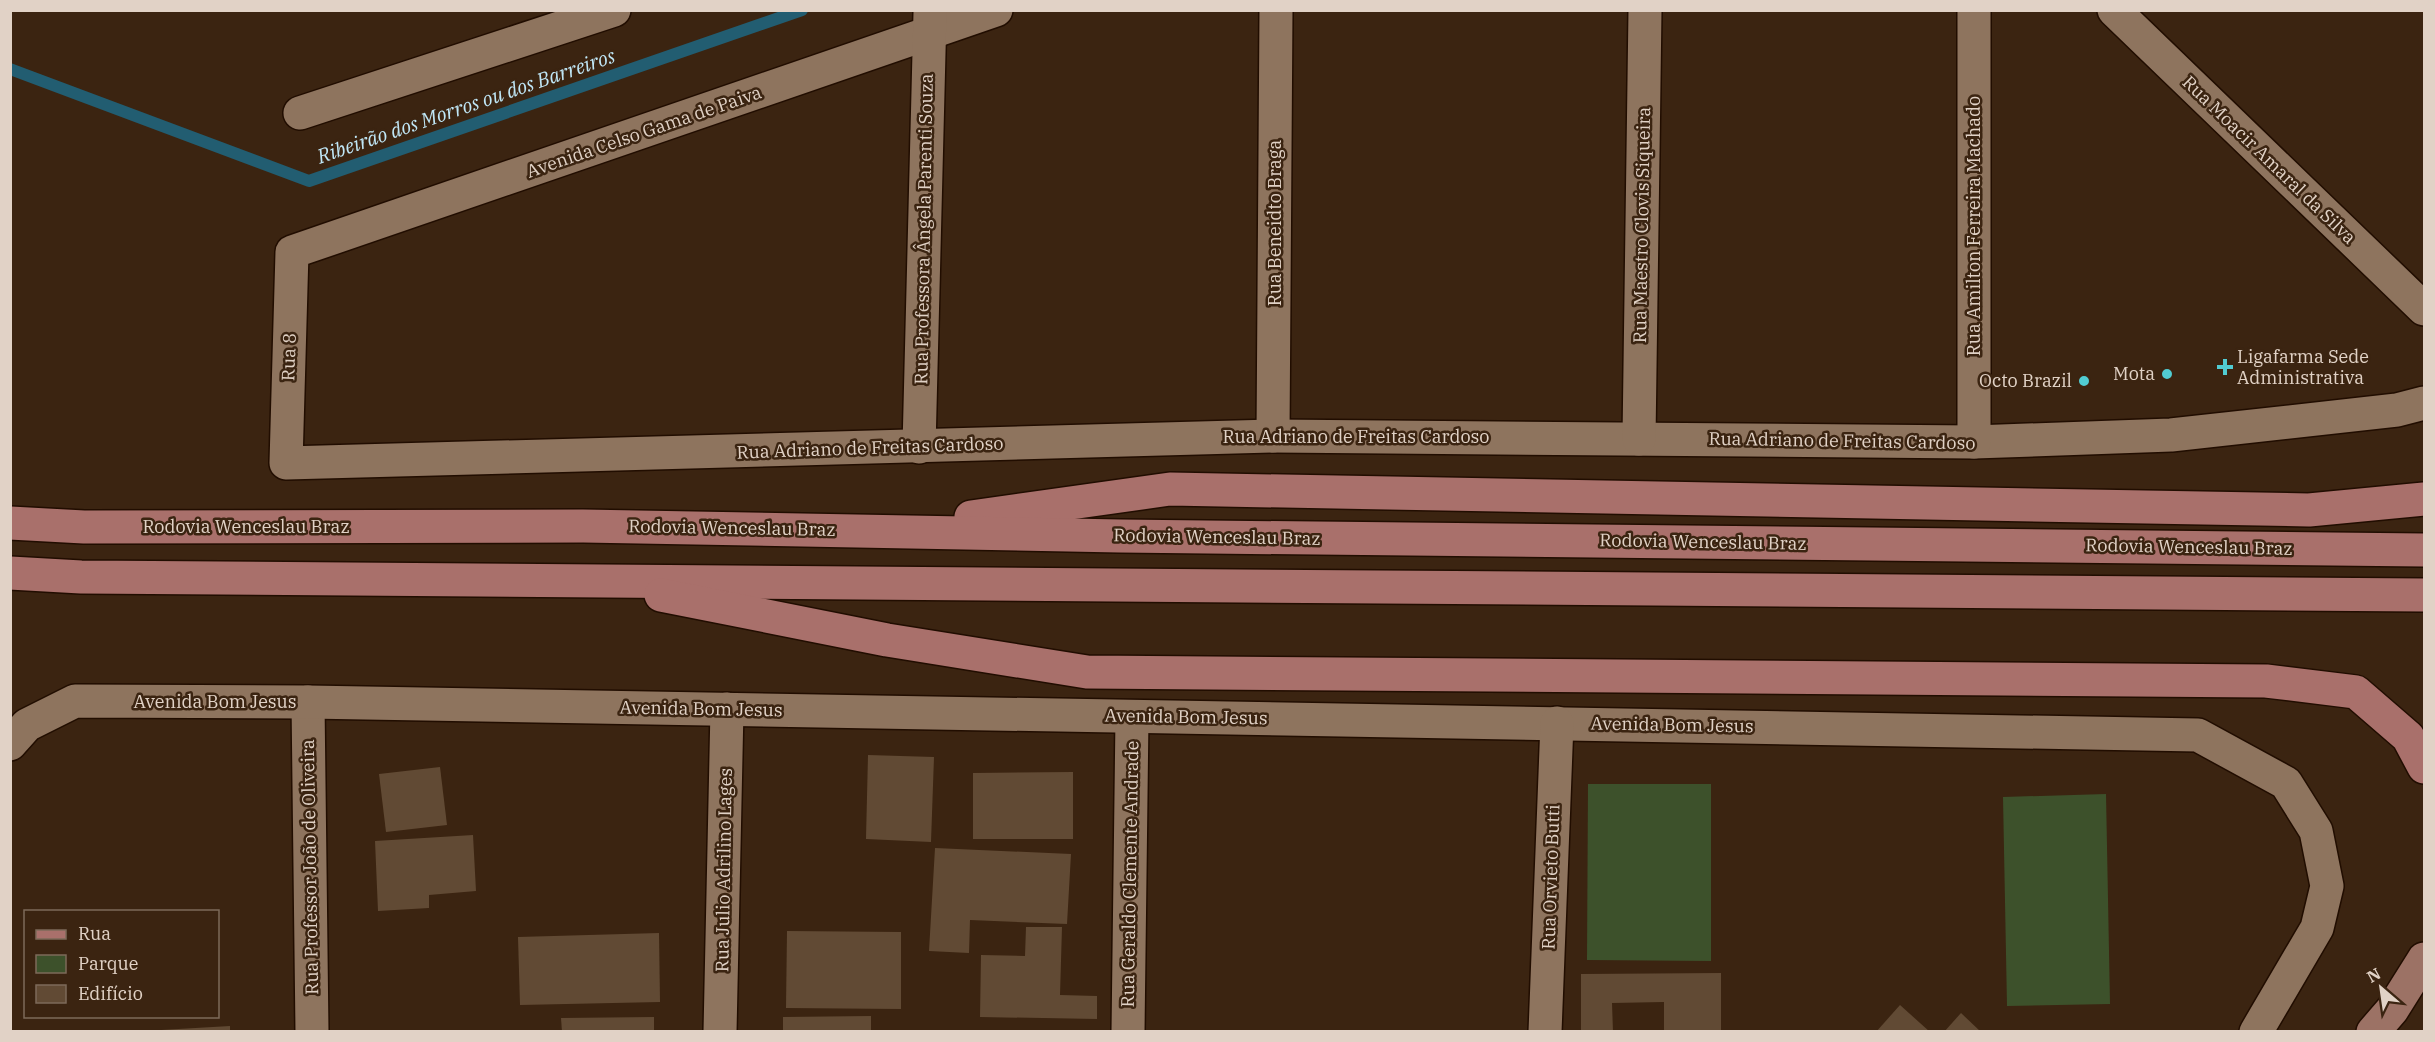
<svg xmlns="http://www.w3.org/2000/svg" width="2435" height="1042" font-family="'IBM Plex Serif',serif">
<rect width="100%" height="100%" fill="#3b2411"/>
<g fill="#3d512b">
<polygon points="1588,784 1711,784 1711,961 1587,960"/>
<polygon points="2106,794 2110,1004 2007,1006 2003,797"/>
</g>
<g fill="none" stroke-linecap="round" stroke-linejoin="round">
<polyline stroke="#225d71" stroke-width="12" points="10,69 309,181 802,10"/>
</g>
<g fill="#614a34">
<polygon points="868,755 934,757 931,842 866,839"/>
<polygon points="440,767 447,825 386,832 379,774"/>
<polygon points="1073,772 1073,839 973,839 973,773"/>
<polygon points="473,835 476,891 429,895 429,908 378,911 375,841"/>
<polygon points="935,848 1071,854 1067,924 970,920 969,953 929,951"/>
<polygon points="1026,927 1062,927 1060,995 1097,996 1097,1019 980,1017 981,955 1025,956"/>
<polygon points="787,931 901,932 901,1009 786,1008"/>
<polygon points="659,933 660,1002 520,1005 518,937"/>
<polygon points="1721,973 1721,1032 1664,1032 1664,1002 1612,1003 1613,1032 1581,1032 1581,974"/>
<polygon points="1900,1005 1930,1032 1876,1032"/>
<polygon points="1961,1013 1981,1032 1944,1032"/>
<polygon points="871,1016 871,1032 783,1032 783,1017"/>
<polygon points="654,1017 654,1032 562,1032 561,1018"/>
<polygon points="230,1026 230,1032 161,1032 161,1030"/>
</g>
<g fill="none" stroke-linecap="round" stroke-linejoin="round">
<defs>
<g id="minor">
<polyline points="996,10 292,252 286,463 1273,436 1974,442 2171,435 2397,410 2424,403"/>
<polyline points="2114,10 2424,309"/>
<polyline points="300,113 614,10"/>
<polyline points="1273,436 1276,10"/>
<polyline points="1639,439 1645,10"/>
<polyline points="1974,442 1974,10"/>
<polyline points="919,447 930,13"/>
<polyline points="308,702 312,1032"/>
<polyline points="10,744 27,725 75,701 308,702 2198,735 2286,783 2316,831 2327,886 2317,928 2256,1032"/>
<polyline points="720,1032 727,709"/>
<polyline points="1128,1032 1132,717"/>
<polyline points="1545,1032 1557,723"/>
</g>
<polyline id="secondary" points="2373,1032 2392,1010 2424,959"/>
<g id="primary">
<polyline points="971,517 1170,489 2309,510 2424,499"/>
<polyline points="10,523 84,527 583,526 1120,536 2424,550"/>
<polyline points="10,573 81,577 2424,595"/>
<polyline points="661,595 887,640 1087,672 2266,681 2356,692 2408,737 2424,767"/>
</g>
</defs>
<use href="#minor" stroke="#210d00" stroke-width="36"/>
<use href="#secondary" stroke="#210d00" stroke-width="36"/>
<use href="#primary" stroke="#210d00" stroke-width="36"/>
<use href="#minor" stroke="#8e745e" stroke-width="33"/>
<use href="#secondary" stroke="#9c7265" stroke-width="33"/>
<use href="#primary" stroke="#a9706b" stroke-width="33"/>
</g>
<g fill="#51ccd2" stroke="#3b2411" stroke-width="2">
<path d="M2222 358h6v6h6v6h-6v6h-6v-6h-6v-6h6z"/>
<circle cx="2167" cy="374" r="6"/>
<circle cx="2084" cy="381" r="6"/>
</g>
<g text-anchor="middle" stroke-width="5" stroke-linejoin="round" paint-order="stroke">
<g font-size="18" fill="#e1d2c6" stroke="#3b2411">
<text transform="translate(644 132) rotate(-19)" y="6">Avenida Celso Gama de Paiva</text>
<text transform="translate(2269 160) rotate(44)" y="6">Rua Moacir Amaral da Silva</text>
<text transform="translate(1275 223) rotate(-90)" y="6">Rua Beneidto Braga</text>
<text transform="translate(1642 225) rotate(-89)" y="6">Rua Maestro Clovis Siqueira</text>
<text transform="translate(1974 226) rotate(-90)" y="6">Rua Amilton Ferreira Machado</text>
<text transform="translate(924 229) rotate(-89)" y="6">Rua Professora Ângela Parenti Souza</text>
<text transform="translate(289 357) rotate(-88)" y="6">Rua 8</text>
<text x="1356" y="443">Rua Adriano de Freitas Cardoso</text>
<text transform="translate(1842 441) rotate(1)" y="6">Rua Adriano de Freitas Cardoso</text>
<text transform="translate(870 448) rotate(-2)" y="6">Rua Adriano de Freitas Cardoso</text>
<text x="246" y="533">Rodovia Wenceslau Braz</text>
<text transform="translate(732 528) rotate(1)" y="6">Rodovia Wenceslau Braz</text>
<text transform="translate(1217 537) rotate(1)" y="6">Rodovia Wenceslau Braz</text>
<text transform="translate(1703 542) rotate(1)" y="6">Rodovia Wenceslau Braz</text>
<text transform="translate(2189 547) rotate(1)" y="6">Rodovia Wenceslau Braz</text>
<text x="215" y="708">Avenida Bom Jesus</text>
<text transform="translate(701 709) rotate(1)" y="6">Avenida Bom Jesus</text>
<text transform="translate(1186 717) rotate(1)" y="6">Avenida Bom Jesus</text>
<text transform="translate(1672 725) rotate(1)" y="6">Avenida Bom Jesus</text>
<text transform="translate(310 867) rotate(-91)" y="6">Rua Professor João de Oliveira</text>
<text transform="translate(724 870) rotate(-89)" y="6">Rua Julio Adrilino Lages</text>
<text transform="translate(1130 874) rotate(-89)" y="6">Rua Geraldo Clemente Andrade</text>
<text transform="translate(1551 877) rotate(-88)" y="6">Rua Orvieto Butti</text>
</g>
<g font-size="18" fill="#e1d2c6" stroke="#3b2411" text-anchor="end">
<text x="2237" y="363" text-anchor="start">Ligafarma Sede<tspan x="2237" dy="21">Administrativa</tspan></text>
<text x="2155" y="380">Mota</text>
<text x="2072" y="387">Octo Brazil</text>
</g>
<g font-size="20" font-style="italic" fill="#c0e7f7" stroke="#3b2411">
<text transform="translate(466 106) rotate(-19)" y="7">Ribeirão dos Morros ou dos Barreiros</text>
</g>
</g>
<rect width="2435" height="1042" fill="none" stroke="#e1d2c6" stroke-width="24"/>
<rect x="24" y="910" width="195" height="108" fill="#3b2411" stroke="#7d6a59" stroke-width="1.5"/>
<rect x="36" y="930" width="30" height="9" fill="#a9706b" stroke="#7d6a59" stroke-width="1.5"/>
<text x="78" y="940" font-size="18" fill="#e1d2c6">Rua</text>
<rect x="36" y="955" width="30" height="18" fill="#3d512b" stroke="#7d6a59" stroke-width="1.5"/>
<text x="78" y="970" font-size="18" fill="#e1d2c6">Parque</text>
<rect x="36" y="985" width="30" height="18" fill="#614a34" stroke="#7d6a59" stroke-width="1.5"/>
<text x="78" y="1000" font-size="18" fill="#e1d2c6">Edifício</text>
<g transform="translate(2381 988) rotate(331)" stroke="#3b2411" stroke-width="4.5" paint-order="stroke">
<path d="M0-4.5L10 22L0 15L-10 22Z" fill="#e1d2c6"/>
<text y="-9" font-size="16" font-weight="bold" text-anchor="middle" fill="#e1d2c6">N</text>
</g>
</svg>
